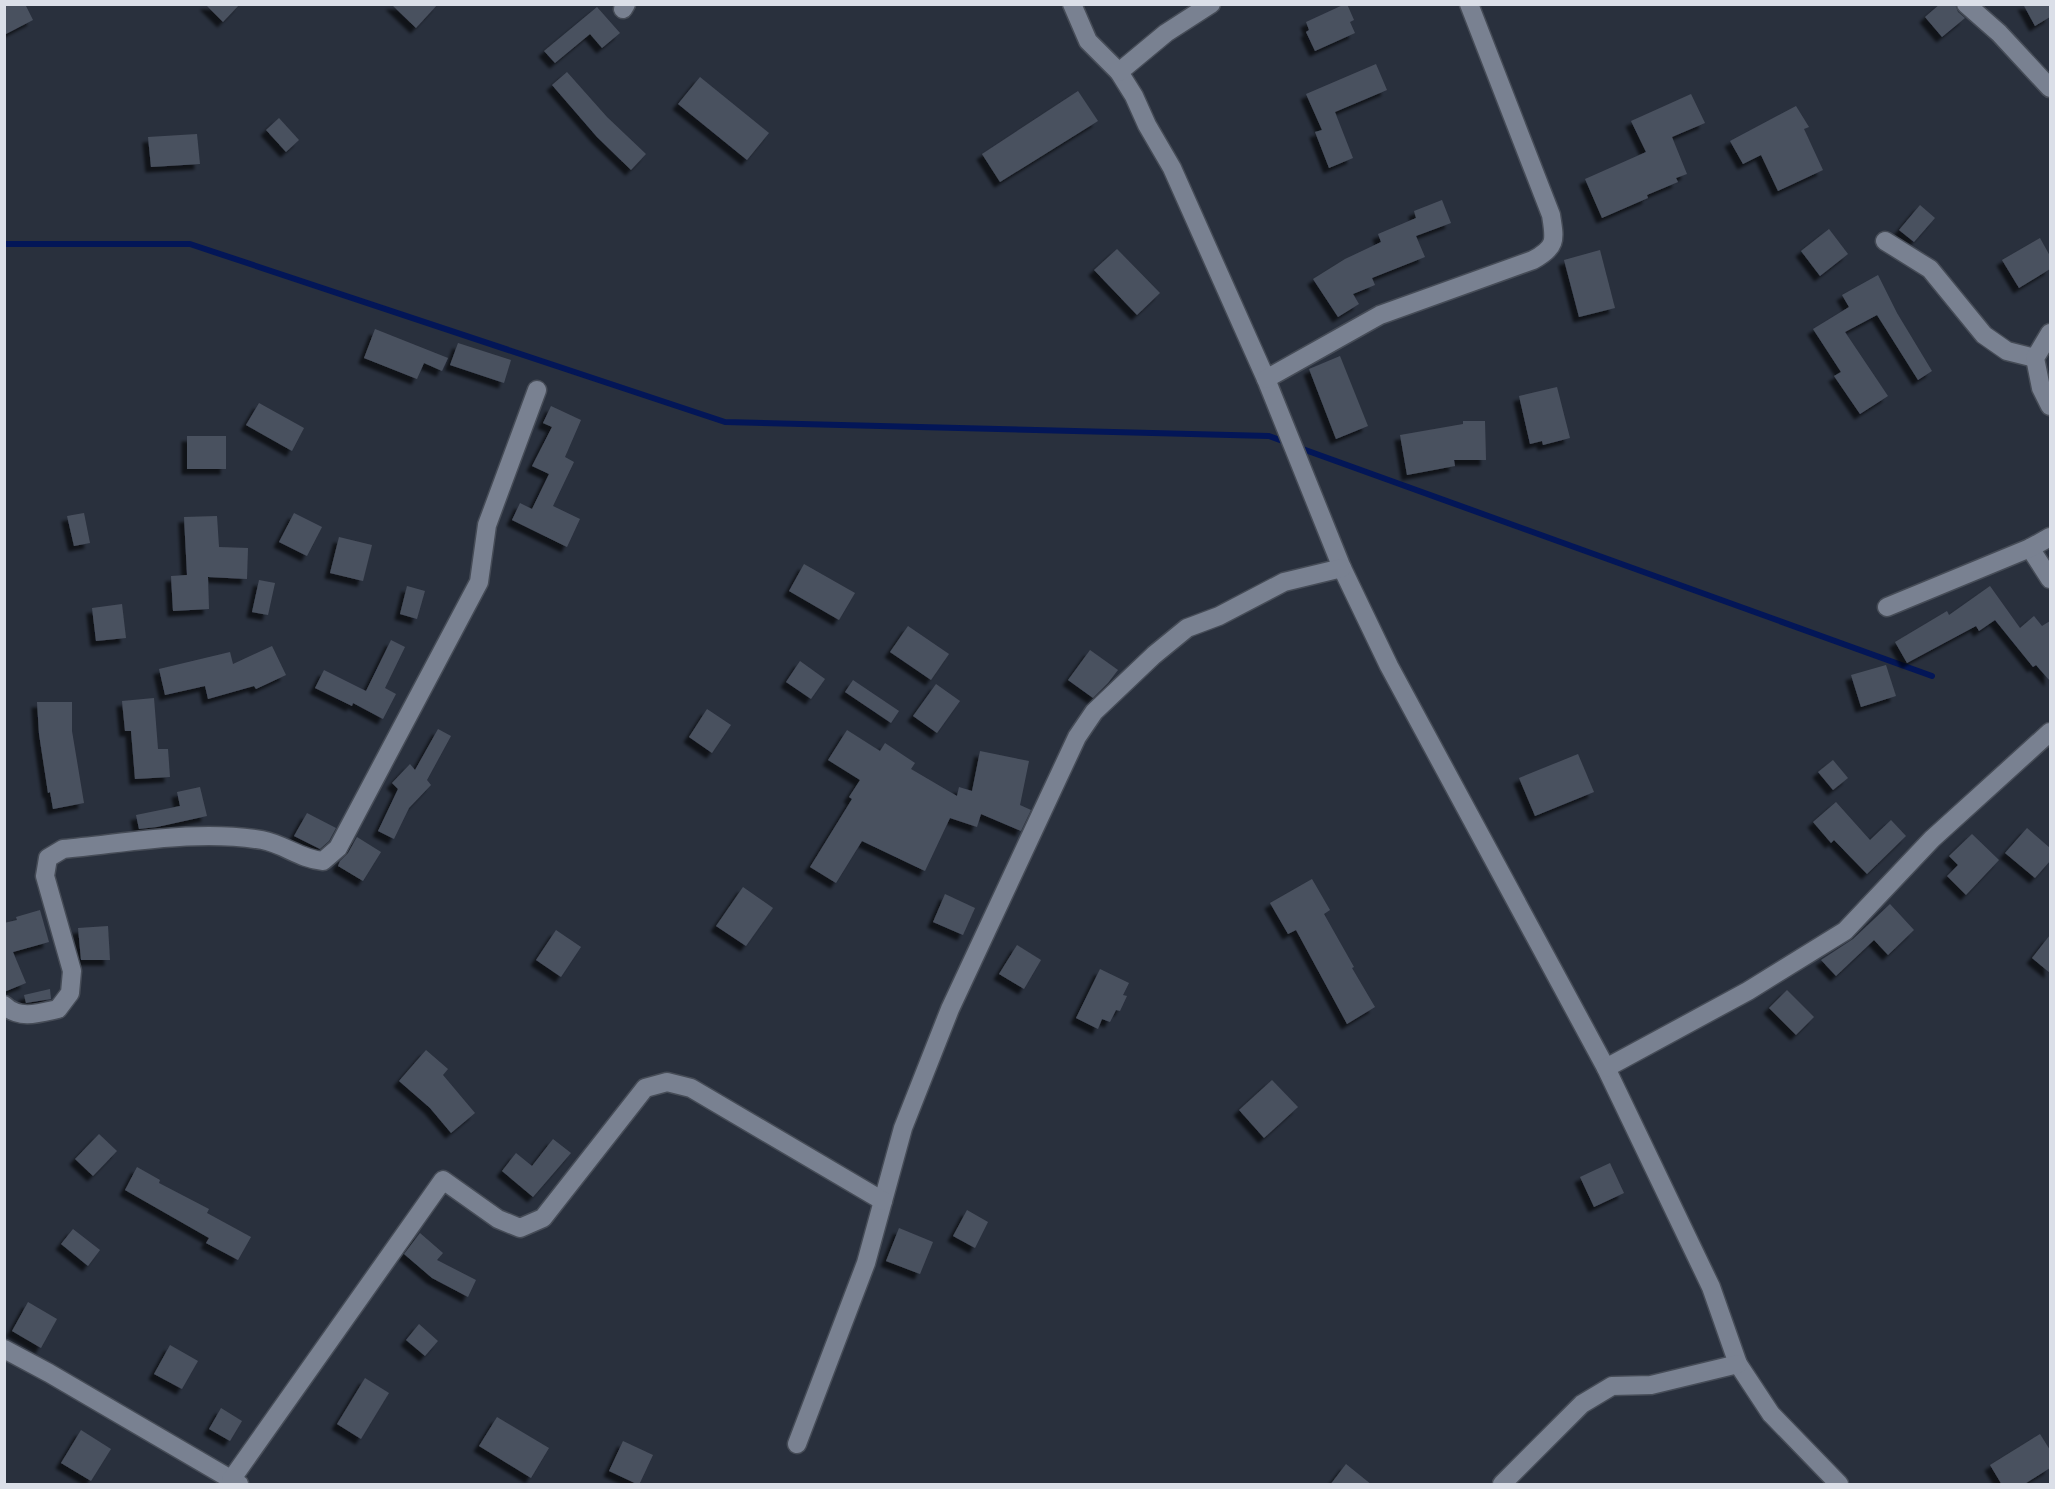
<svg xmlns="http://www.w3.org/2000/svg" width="2055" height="1489" font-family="Raleway,sans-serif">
<defs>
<filter id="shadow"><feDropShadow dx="-5.5" dy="5.5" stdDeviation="1.5" flood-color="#0009"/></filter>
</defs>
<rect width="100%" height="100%" fill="#29303d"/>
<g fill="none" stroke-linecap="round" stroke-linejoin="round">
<g stroke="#031657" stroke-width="6">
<polyline points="4,244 190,244 725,422 1269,436 1288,443"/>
<polyline points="1297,447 1932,676"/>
</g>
</g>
<g fill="#4a515f" filter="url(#shadow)">
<polygon points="4,4 25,4 33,20 4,35"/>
<polygon points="205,4 240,4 223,22"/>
<polygon points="391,4 438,4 416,28"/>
<polygon points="1345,4 1347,4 1354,20 1350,22 1355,33 1315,51 1306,32 1309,30 1306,22"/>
<polygon points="1940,4 1955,4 1958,12 1965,18 1942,37 1925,17"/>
<polygon points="2023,4 2050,4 2050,17 2035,26"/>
<polygon points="597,7 620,33 602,48 590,34 555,63 544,51"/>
<polygon points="1376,64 1387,90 1335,112 1353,158 1329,168 1315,132 1322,130 1306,94"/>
<polygon points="567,72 607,117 646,154 631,170 597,137 552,85"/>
<polygon points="700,77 769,133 747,160 678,104"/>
<polygon points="1078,91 1098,121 1000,182 982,154"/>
<polygon points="1691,94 1705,123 1672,137 1687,174 1676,178 1678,182 1647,195 1648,198 1602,218 1585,179 1646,152 1631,121"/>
<polygon points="1796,106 1809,127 1804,129 1823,170 1778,191 1761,155 1743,164 1730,141"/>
<polygon points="279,118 299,140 286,152 266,130"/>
<polygon points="197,134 200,164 151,167 148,137"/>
<polygon points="1442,200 1451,223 1416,236 1425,257 1372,278 1375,285 1353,294 1359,304 1338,317 1313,279 1345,259 1381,242 1378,234 1416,218 1414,211"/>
<polygon points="1920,205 1935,218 1914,242 1899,230"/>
<polygon points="1829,229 1848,254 1820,276 1801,251"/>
<polygon points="2040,238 2050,256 2050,269 2019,288 2002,260"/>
<polygon points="1117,249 1160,293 1137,315 1094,270"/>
<polygon points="1600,250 1615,308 1579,317 1564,260"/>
<polygon points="1878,275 1897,313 1932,371 1918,380 1877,315 1845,332 1888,396 1860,414 1834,376 1841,372 1813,329 1849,307 1842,295"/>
<polygon points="375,329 448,358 442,371 424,363 417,379 364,358"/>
<polygon points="458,343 511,360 504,383 450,365"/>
<polygon points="1340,356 1368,426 1336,439 1309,369"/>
<polygon points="1557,387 1570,438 1543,445 1542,441 1530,444 1519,396"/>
<polygon points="259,403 304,428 292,451 246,425"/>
<polygon points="551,406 581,420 565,457 574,462 553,506 580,519 567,547 512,520 520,503 532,509 549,474 532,466 552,427 543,423"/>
<polygon points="1463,421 1485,421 1486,460 1454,460 1455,466 1407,475 1400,435 1463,424"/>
<rect x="187" y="436" width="39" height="33"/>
<polygon points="84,513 90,543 74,546 67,516"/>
<polygon points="294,513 322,527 307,556 279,542"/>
<polygon points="217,516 219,547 248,548 247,579 208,577 209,609 173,611 171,576 187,575 184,517"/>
<polygon points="339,537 372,545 363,581 330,573"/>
<polygon points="804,564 855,593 839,620 789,591"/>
<polygon points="259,580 275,583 268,615 252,612"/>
<polygon points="407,586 425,591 417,619 400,614"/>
<polygon points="1990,586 2020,628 2034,616 2042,626 2050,621 2050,681 2036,665 2033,667 1995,620 1979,631 1976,626 1907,663 1895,642 1947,611 1949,615"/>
<polygon points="122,604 126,638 96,641 92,608"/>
<polygon points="908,626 949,654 931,680 890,652"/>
<polygon points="391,640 405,647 385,688 396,694 383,719 353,703 352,706 315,688 324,670 366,691"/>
<polygon points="272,646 286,675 256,689 254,686 208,699 205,686 165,695 159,669 230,652 233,664"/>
<polygon points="1090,650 1118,670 1108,683 1093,698 1068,680"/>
<polygon points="800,661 825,679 811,699 786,682"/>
<polygon points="1886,665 1896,696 1861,707 1851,675"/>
<polygon points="853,680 899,711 891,723 845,692"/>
<polygon points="936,684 960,701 937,733 913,716"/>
<polygon points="154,698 158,749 168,749 170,777 135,779 131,731 125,731 122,701"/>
<polygon points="37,702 72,702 72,731 84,803 53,809 50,792 48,793 39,734"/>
<polygon points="707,709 731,725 712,753 689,737"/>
<polygon points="438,729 451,736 427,780 431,785 409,808 394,839 378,831 398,789 392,783 410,764 415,770"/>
<polygon points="847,730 880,751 885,743 915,763 911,769 957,796 959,787 972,791 980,751 1029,761 1020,805 1031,810 1021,831 981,814 977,827 950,818 925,871 862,841 836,883 810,867 852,799 849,797 860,780 828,760"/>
<polygon points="1578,754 1594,792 1535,816 1519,778"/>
<polygon points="1833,760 1848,778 1833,790 1818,772"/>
<polygon points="200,787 207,816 157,827 139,829 136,815 180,806 177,792"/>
<polygon points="1836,802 1870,840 1891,820 1906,836 1867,874 1834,840 1831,843 1813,822"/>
<polygon points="307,813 336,828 329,841 320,849 294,836"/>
<polygon points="2027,828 2050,848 2050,861 2035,878 2005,853"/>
<polygon points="1972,834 1999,860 1966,895 1947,876 1958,865 1949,856"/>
<polygon points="357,837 381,852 363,881 338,866 340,861 348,853"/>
<polygon points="1312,879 1330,910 1324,914 1354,967 1352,968 1375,1007 1347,1024 1296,930 1288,934 1270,903"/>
<polygon points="743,887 773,908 746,946 716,926"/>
<polygon points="945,894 975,908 963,935 933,922"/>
<polygon points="1890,904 1914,930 1888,955 1874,940 1836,976 1821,960 1853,939"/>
<polygon points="40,910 49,942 13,952 26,983 4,992 4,923 17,920 16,917"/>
<polygon points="108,926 110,960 81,960 78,928"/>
<polygon points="556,930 581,947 561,977 536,960"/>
<polygon points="2050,935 2050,973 2032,958"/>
<polygon points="1017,945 1041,960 1024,989 999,974"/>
<polygon points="1100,969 1129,983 1123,995 1127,996 1120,1011 1116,1010 1110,1022 1102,1019 1098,1029 1076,1018"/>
<polygon points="50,989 51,999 26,1003 24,995"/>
<polygon points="1787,990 1814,1017 1796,1035 1769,1008"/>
<polygon points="426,1050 448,1069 443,1075 475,1113 451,1133 430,1108 399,1081"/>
<polygon points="1272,1080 1298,1107 1264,1138 1239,1110"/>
<polygon points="99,1134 117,1151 93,1176 75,1159"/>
<polygon points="553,1139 571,1153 533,1197 502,1171 516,1153 532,1166"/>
<polygon points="1610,1163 1624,1193 1594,1207 1580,1177"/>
<polygon points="137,1167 160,1180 159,1183 209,1209 207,1213 251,1237 238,1260 206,1243 209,1238 125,1190"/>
<polygon points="967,1210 988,1222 975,1248 953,1236"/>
<polygon points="899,1228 933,1242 920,1274 886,1261"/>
<polygon points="73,1229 100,1250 88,1266 61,1244"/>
<polygon points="420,1233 443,1253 437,1260 476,1280 468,1297 432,1278 404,1254"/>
<polygon points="28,1302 57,1319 41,1348 12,1331"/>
<polygon points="419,1324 438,1341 425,1356 406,1340"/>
<polygon points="170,1345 198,1361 182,1389 154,1374"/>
<polygon points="365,1378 389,1393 361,1439 337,1424"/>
<polygon points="221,1408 242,1421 230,1441 209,1429"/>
<polygon points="497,1417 549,1448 531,1478 479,1446"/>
<polygon points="81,1430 111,1449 91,1481 61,1463"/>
<polygon points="2040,1434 2050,1450 2050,1468 2023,1485 2002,1485 1990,1465"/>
<polygon points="623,1441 653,1455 639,1485 609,1471"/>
<polygon points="1346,1464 1372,1485 1330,1485"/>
</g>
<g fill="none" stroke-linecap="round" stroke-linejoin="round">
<defs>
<g id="minor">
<polyline points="1072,4 1088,41 1119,72 1134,96 1147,125 1172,168 1266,379 1342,568 1389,666 1606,1068 1711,1287 1738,1364 1771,1414 1839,1484"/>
<polyline points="1966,4 1999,33 2050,88"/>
<polyline points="623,9 626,4"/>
<polyline points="1119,72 1166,33 1211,4"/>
<polyline points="1885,241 1930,269 1984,335 2007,351 2035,358"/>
<polyline points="2050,333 2035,358 2041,388 2050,406"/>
<path d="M1266,379L1380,315L1533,260C1557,247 1555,240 1551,215L1469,4"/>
<polyline points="2030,548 2050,579"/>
<polyline points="1887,607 2030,548 2050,537"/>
<path d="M4,1005C19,1020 40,1013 58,1009L70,993L72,971L45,876L48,858L63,849C128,843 197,829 262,840C284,844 300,859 323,861L338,848L479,582L487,525L537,390"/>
<polyline points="1606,1068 1748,991 1845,931 1932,839 2050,732"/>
<polyline points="4,1349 49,1373 239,1484"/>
<polyline points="797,1444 866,1263 903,1128 950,1009 1077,737 1094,712 1154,655 1187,628 1219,616 1284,582 1342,568"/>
<polyline points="231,1480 443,1180 498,1219 520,1228 543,1218 645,1088 667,1082 691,1088 883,1201"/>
<polyline points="1502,1484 1582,1404 1612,1386 1651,1385 1738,1364"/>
</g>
</defs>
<use href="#minor" stroke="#464c57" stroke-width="21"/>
<use href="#minor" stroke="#798191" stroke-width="18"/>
</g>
<rect width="2055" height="1489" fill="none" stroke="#dbdfe8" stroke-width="12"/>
</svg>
